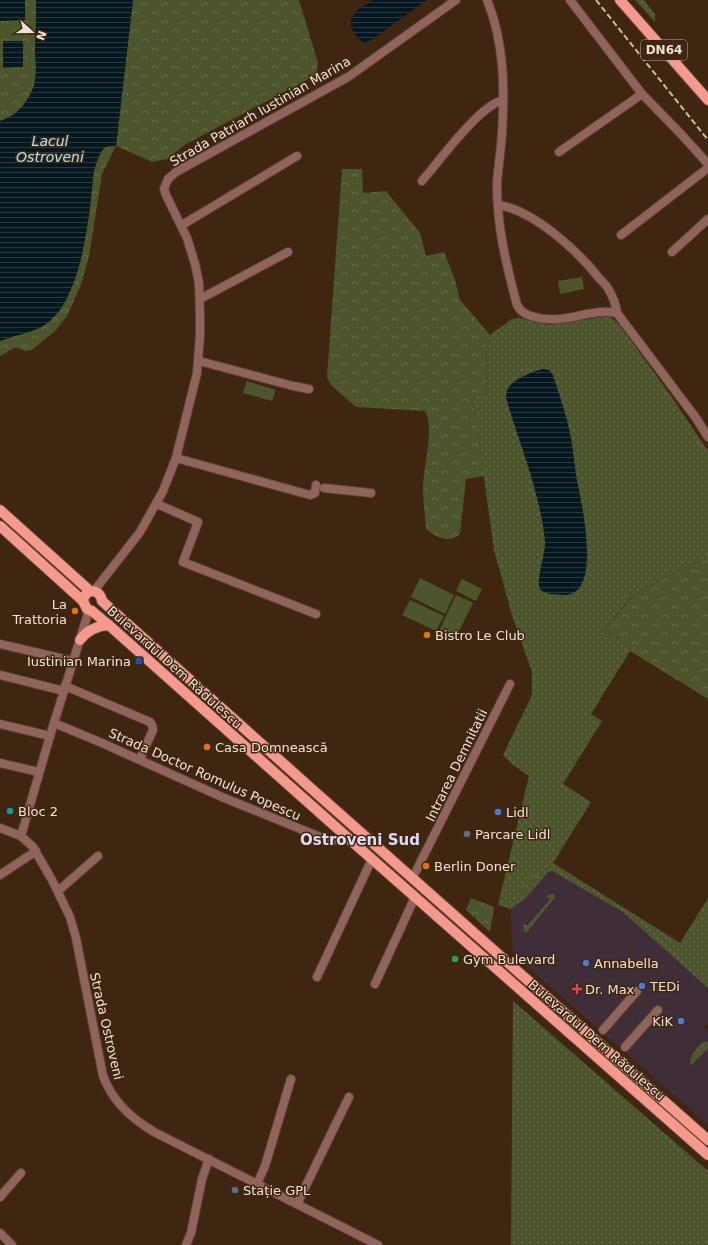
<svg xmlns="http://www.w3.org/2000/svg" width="708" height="1245" font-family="'DejaVu Sans',sans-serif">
<defs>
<pattern id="grass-dots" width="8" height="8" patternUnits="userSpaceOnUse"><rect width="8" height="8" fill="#4d552d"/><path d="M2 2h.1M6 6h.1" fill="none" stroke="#676d4b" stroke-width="1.8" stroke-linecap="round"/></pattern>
<pattern id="forest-crowns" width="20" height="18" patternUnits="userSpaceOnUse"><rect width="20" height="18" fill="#4d552d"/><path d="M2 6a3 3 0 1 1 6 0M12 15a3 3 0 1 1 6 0" fill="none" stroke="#676d4b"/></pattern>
<pattern id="water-rules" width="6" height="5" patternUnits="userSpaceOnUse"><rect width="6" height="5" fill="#05181f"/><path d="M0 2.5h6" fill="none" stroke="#2a393f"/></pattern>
</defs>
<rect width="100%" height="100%" fill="#3e2611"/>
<polygon fill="#3f2e38" points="552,871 623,912 708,988 708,1022 704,1027 708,1030 708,1125 513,954 510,909 525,899 548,872"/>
<g fill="url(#grass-dots)">
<polygon points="635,0 644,0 655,14 655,22"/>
<polygon points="602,317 610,317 619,324 671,396 708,451 708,557 683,568 641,590 630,598 603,631 615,637 630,651 591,714 602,721 563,784 591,802 553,863 680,943 708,898 708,988 623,912 552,871 548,872 525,899 510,909 498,905 529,776 513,765 503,755 532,695 532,672 512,615 494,550 473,398 486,394 488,374 486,349 490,335 512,319 519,318 550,325"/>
<polygon points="552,894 555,895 555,897 527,932 524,932 523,923 527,926 550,900 546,896"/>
<polygon points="513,1001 708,1171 708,1245 511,1245"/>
<path d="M703,1042H708V1048L693,1063L690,1065C689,1057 697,1047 703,1042Z"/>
</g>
<g fill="url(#forest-crowns)">
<path d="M0,0H36C36,16 36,31 35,47C35,58 37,70 35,81C31,99 18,116 0,121Z"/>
<polygon points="133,0 299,0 318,63 316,75 186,144 167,159 152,162 116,146 102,174 89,257 80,287 67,316 56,330 32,350 25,351 18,348 14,348 0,356 0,341 40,328 66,300 75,279 81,259 89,216 94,170 101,152 105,147 116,146"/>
<path d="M342,169H362L363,193L386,191L420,233L426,256L444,252L455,280L460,300L490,335L486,349L488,374L486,395L473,398L484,476L466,479L460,534C449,544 436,537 426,529C425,515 423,501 423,488C423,467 435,428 425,411L356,407L331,385L327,377Z"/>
<polygon points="708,557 708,699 630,651 615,637 603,631 631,598 641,590 683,568"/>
<polygon points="533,871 541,878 525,896 517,889"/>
<polygon points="471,898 494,907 490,932 466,910"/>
</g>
<g fill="#4d552d">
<polygon points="582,277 584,289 560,294 558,281"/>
<polygon points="247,381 276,390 272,401 243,393"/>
<polygon points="420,578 454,595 445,614 411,597"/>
<polygon points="462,579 482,589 476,601 456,591"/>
<polygon points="456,595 473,603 454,641 438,633"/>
<polygon points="410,600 444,616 436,631 402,615"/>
</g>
<g fill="url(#water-rules)">
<polygon points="0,0 25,0 25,20 0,21"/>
<path d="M36,0H133L116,146C109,145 105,146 101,152C92,167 93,183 91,199C86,236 79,295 50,321C36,333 16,334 0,341V121C18,116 31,99 35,81C37,70 35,58 35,47C36,31 36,16 36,0Z"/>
<path d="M372,0H427L373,39L364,43C359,39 356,36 353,31C344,16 361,8 372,0Z"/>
<polygon points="3,41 23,41 23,67 3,68"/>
<path d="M543,369L549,370L553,375C559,394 566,413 570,433C573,447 574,461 576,475C580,497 605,597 563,595C556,594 545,595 540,589C535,582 546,553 545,541C540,492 520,446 506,398C506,396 506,394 507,391C509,381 533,371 543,369Z"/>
</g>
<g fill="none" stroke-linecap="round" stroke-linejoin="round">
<defs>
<g id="minor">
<path d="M487,0C504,41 505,88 502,133C501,150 498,167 497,184C497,228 506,263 517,305C520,311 524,314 531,316C564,327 588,307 617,313L696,418L708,437"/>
<polyline points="570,0 642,94 681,134 708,164"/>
<polyline points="559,152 642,94"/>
<path d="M422,181C440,160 479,106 503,100"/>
<path d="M498,205C533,210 577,250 599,278C603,282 608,287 610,292C614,299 616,305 617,313"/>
<polyline points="182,225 297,156"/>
<polyline points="621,235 708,168"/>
<polyline points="672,252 708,219"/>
<polyline points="200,299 288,252"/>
<polyline points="199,361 293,386 309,389"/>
<polyline points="176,458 310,495 315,493 316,485"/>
<polyline points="324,488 371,493"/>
<polyline points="157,504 198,522 183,562 316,614"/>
<polyline points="94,591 140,532 163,491 176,458 197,373 200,335 200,316 199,283 195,264 187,238 166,195 164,189 168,179 176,172 348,77 456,0"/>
<polyline points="0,644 73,661"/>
<polyline points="0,675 64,691"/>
<polyline points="65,686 150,722 152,725 153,730 140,759"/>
<path d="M54,723L102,743L222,797L325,839C333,841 340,840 347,837"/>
<polyline points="0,724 50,736"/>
<polyline points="0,763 39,772"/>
<path d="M0,828L21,836L33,847L52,880L70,917L76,938L103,1076C113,1102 131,1118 154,1132L378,1245"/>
<polyline points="21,836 50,736 89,610"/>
<polyline points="0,875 36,851"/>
<polyline points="412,879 510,684"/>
<polyline points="58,891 98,856"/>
<polyline points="317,977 372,859"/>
<polyline points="375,984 415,897"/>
<polyline points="603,1030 637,991"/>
<polyline points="625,1047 658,1010"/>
<polyline points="257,1184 265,1166 291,1079"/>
<polyline points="0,1197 21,1173"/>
<polyline points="297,1204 349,1097"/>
<polyline points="0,1233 12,1245"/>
<polyline points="186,1245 191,1233 202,1179 209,1159"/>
</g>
<g id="major">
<polyline points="620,0 708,100"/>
<polyline points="0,510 90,591"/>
<polyline points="0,526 83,601 87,609 92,611 111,627 356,845 708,1155"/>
<path d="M83,601C85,588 100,588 102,601L314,791L708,1140"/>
<path d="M80,640C87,630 97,626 109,625"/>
</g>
</defs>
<use href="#minor" stroke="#5b4430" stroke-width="10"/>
<use href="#major" stroke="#5b4430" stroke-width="12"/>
<use href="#minor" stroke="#90645c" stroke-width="8"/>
<use href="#major" stroke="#f4998b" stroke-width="10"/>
<polyline stroke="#ccbbac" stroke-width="2" stroke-dasharray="6 3" stroke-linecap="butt" points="596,0 708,140"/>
</g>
<g fill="#e8710a" stroke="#3e2611" stroke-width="1.5">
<circle cx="75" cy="611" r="4"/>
<circle cx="427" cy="635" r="4"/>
<circle cx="207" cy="747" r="4"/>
<circle cx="426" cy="866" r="4"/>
</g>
<rect fill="#1a4fb4" stroke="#3e2611" stroke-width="1.5" x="135" y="657" width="8" height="8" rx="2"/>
<circle fill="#0f9aa8" stroke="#3e2611" stroke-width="1.5" cx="10" cy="811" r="4"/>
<g fill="#3f7fe0" stroke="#3e2611" stroke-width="1.5">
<circle cx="498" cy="812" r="4"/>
<circle cx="586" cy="963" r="4"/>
<circle cx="642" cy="986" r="4"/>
<circle cx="681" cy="1021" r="4"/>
</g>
<g fill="#5c6f8a" stroke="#3e2611" stroke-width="1.5">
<circle cx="467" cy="834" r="4"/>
<circle cx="235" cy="1190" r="4"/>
</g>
<circle fill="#2e9e5b" stroke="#3e2611" stroke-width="1.5" cx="455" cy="959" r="4"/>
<path fill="#e0444e" stroke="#3e2611" stroke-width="1.5" d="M575 983h4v4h4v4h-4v4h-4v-4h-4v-4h4z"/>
<g text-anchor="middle" stroke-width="3" stroke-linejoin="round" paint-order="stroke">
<rect fill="#3e2611" stroke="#bba99a" stroke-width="1" x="641" y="40" width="46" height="20" rx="3"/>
<g font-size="12" font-weight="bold" fill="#f1e1d4">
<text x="664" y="54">DN64</text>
</g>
<g font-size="13" fill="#f1e1d4" stroke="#3e2611">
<text transform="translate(260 111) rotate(-30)" y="5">Strada Patriarh Iustinian Marina</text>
<text transform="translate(175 667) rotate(42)" y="5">Bulevardul Dem Rădulescu</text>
<text transform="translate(456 765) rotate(-64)" y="5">Intrarea Demnitatii</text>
<text transform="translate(205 774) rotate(24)" y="5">Strada Doctor Romulus Popescu</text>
<text transform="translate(107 1026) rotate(77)" y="5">Strada Ostroveni</text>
<text transform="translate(597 1040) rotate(41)" y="5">Bulevardul Dem Rădulescu</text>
</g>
<g font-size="13" fill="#f1e1d4" stroke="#3e2611" text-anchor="start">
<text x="67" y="609" text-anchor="end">La<tspan x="67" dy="15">Trattoria</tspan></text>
<text x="435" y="640">Bistro Le Club</text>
<text x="131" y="666" text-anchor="end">Iustinian Marina</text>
<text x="215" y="752">Casa Domnească</text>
<text x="18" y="816">Bloc 2</text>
<text x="506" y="817">Lidl</text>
<text x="475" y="839">Parcare Lidl</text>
<text x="434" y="871">Berlin Doner</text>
<text x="463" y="964">Gym Bulevard</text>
<text x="594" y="968">Annabella</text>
<text x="650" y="991">TEDi</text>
<text x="585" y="994">Dr. Max</text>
<text x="673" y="1026" text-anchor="end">KiK</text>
<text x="243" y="1195">Stație GPL</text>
</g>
<g font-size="14" font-style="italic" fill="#ade1f7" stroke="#3e2611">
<text x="50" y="146">Lacul<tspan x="50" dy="16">Ostroveni</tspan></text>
</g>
<g font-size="15" font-weight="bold" fill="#dedbf8" stroke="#3e2611">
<text x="360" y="845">Ostroveni Sud</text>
</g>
</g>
<g transform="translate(32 32) rotate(111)" stroke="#3e2611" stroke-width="3" paint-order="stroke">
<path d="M0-3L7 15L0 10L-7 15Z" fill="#f1e1d4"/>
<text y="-6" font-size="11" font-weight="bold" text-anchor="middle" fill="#f1e1d4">N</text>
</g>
</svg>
